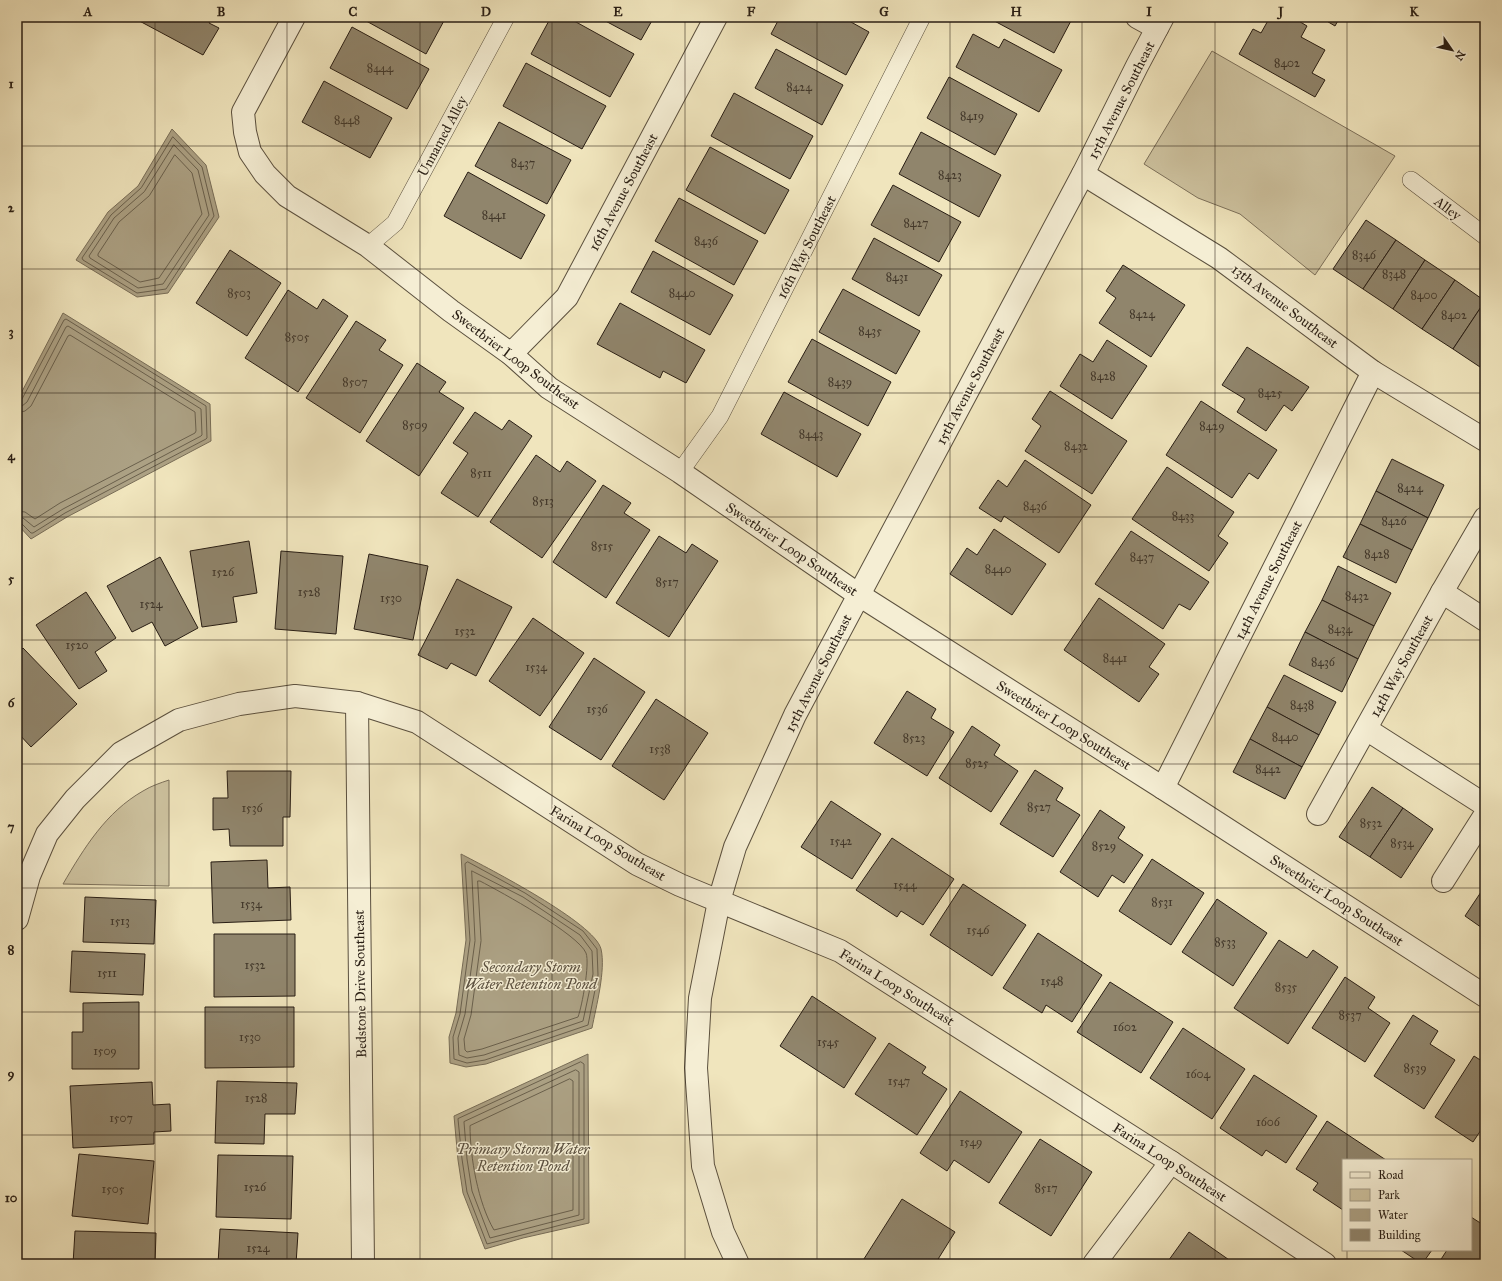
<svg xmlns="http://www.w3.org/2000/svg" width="1502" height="1281" font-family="'IM FELL Great Primer',serif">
<rect width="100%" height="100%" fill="#f0e5bd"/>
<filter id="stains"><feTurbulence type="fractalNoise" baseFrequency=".005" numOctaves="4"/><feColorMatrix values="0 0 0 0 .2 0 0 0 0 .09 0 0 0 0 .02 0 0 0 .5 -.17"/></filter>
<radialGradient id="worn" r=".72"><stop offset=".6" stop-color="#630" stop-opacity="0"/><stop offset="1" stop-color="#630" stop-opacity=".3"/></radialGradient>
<g fill="#cec3a0" stroke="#7c705a">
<polygon points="1212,51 1395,156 1315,275 1240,214 1198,198 1144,164"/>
<path d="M169,780V886L63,884C84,848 106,812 143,791C151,786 160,783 169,780Z"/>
</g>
<g fill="#aca184" stroke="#786d57">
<polygon points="172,129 206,165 219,217 168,293 137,297 76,260 108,212 138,186"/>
<polygon points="63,313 210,404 211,441 67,517 31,539 17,524 17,401"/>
<path d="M461,854C488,868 595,923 601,949C606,970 596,1007 592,1028L486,1064L466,1067L450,1063L449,1037L456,1013L466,940Z"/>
<polygon points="588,1054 589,1223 523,1238 485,1249 463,1193 458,1160 454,1116"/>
</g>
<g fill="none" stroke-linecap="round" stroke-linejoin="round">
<g stroke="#6a604c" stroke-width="1">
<polygon points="173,137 202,167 214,216 166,289 137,293 83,260 82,258 111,215 141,188"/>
<polygon points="174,145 198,170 209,215 163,284 138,288 90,258 89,256 114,218 144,192"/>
<polygon points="175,155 192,173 202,214 159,278 140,282 98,256 98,254 119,222 149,196"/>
<polyline points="17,402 22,399 64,320 66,319 206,406 207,438 206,439 65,513 33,533 31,533 21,523 17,522"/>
<polyline points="17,407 22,406 27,402 66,327 68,326 201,409 202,435 201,436 63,509 34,527 23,518 17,517"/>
<polyline points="17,413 25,411 31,406 68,336 70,335 195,412 196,431 195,433 60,503 35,519 25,512 17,511"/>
<polygon points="468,862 525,893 583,931 597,949 598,975 588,1025 485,1060 467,1063 454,1059 453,1037 460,1014 470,940 465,864"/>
<polygon points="472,871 523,897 580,935 592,951 593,974 583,1021 484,1055 467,1058 459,1055 458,1038 465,1014 475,941"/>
<path d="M478,881H480C501,892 578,934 586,953C590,964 582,1006 578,1017L482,1049L467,1052L465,1050L464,1039L471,1015L481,941Z"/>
<polygon points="581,1062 584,1064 584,1219 487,1244 467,1192 462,1159 458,1119"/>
<polygon points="576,1070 579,1072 579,1215 490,1238 472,1191 467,1159 464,1122"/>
<path d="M570,1079L573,1081V1210L494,1230C478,1203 470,1157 470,1126Z"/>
</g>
</g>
<g fill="#90856c" stroke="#291e14">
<polygon points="132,17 212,17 209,23 219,28 203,55"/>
<polygon points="359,17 446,17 426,54"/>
<polygon points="551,17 567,17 634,54 610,97 531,54"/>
<polygon points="598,17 654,17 641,40"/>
<polygon points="780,17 842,17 869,32 846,75 771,34"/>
<polygon points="987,17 1073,17 1054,53"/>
<polygon points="1270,17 1292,17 1307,26 1301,37 1325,50 1312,73 1325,80 1315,97 1239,54 1253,29 1261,33"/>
<polygon points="1320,17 1340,17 1335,26"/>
<polygon points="352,27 429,69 407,109 330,68"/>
<polygon points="973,34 999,48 1004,39 1062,70 1039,112 956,67"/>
<polygon points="776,49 843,85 822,125 755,88"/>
<polygon points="526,63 606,106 582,149 503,106"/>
<polygon points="949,77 1017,114 995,155 927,118"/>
<polygon points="324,81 392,118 370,158 302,122"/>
<polygon points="734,93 813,136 790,179 711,136"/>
<polygon points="499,122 571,160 547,204 475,166"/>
<polygon points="921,132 1001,175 979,217 899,174"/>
<polygon points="710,147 789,190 765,234 686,190"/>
<polygon points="468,172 545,215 521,259 444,216"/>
<polygon points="893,185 961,222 939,262 871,225"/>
<polygon points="679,198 758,241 734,285 655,241"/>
<polygon points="1366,220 1396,240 1363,289 1333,269"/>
<polygon points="874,238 942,275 919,316 852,279"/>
<polygon points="1396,240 1425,260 1393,309 1363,289"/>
<polygon points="230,250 281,283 247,336 196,303"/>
<polygon points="653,251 733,295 710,335 631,292"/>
<polygon points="1425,260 1455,280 1422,329 1393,309"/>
<polygon points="1123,265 1185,305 1151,357 1099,323 1116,298 1106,291"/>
<polygon points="1455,280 1485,301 1453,349 1422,329"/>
<polygon points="843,289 920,331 896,374 819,332"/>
<polygon points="288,290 317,309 323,299 348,316 298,392 245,358"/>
<polygon points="1485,301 1485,365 1483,369 1453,349"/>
<polygon points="620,303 705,350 686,383 663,371 660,378 597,344"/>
<polygon points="356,321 386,340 379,350 403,365 360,433 306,398"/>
<polygon points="812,339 891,382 868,426 788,382"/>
<polygon points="1107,340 1147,366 1112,419 1060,386 1080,354 1093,362"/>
<polygon points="1247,347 1309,387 1292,411 1284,405 1266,431 1237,412 1245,399 1222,385"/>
<polygon points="417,363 446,382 439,392 464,408 419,476 366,441"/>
<polygon points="1050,391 1127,441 1092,494 1025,451 1041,426 1032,419"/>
<polygon points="784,392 861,434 837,477 761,434"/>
<polygon points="1201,401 1277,450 1258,479 1249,473 1232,498 1166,455"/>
<polygon points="475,412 502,430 509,420 532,436 478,517 441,493 468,453 453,443"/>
<polygon points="536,455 560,472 567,461 596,481 542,558 490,522"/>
<polygon points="1392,459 1444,485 1428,518 1376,491"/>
<polygon points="1025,460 1091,505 1059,553 1004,516 1001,522 979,508 998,480 1007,487"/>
<polygon points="1167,467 1234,512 1218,536 1228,543 1209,571 1132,519"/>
<polygon points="603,485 631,503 624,513 650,530 606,598 553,562"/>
<polygon points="1376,491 1428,518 1412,550 1360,524"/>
<polygon points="1360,524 1412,550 1396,583 1343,557"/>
<polygon points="994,529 1046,564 1012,615 950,574 967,548 977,555"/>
<polygon points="1131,531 1209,582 1190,610 1179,604 1163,629 1095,584"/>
<polygon points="659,536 686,553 692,544 718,561 669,637 616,603"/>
<polygon points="249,541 257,593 233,597 237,622 202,627 190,551"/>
<polygon points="281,551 343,556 336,634 275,629"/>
<polygon points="369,554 428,566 413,640 354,629"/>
<polygon points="160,557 198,628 165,646 152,622 132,632 107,586"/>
<polygon points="1338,566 1391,593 1374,626 1322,600"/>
<polygon points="457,579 512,607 476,676 451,663 447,669 418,655"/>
<polygon points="86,592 116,638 95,652 107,671 79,689 36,625"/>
<polygon points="1099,598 1165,644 1149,667 1159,674 1139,702 1064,650"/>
<polygon points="1322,600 1374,626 1358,659 1305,632"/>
<polygon points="533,618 584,653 540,716 489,681"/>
<polygon points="1305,632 1358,659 1342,692 1289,665"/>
<polygon points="23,648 77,704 31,747 17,732 17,654"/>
<polygon points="594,658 645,692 601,760 549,727"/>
<polygon points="1284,675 1336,702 1319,735 1267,707"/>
<polygon points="907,691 936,709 931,718 954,732 927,776 874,743"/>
<polygon points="656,699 708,733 664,800 612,766"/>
<polygon points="1267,707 1319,735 1302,767 1250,739"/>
<polygon points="972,726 1000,745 994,755 1018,771 991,812 939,778"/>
<polygon points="1250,739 1302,767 1285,799 1233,772"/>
<polygon points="1035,770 1063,788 1056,800 1080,815 1053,857 1000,824"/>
<polygon points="227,771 291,771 290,817 283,817 283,846 230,846 229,829 213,830 213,798 228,798"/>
<polygon points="1372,787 1403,808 1370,857 1339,837"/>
<polygon points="831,801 881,834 852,879 801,847"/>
<polygon points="1403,808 1433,829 1401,878 1370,857"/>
<polygon points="1100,810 1125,827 1118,838 1143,855 1124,883 1112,875 1098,897 1060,872"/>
<polygon points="892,838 954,879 923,925 901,911 897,917 856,890"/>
<polygon points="1152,859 1204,893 1171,945 1119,911"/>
<polygon points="267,860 268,888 290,887 291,920 213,923 211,862"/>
<polygon points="963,884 1026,925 992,976 930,935"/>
<polygon points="1485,886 1485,930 1465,916"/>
<polygon points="85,897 156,900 154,944 83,942"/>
<polygon points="1217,899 1267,933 1233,986 1182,952"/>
<polygon points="1038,933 1102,975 1072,1022 1046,1005 1042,1013 1003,988"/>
<polygon points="214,934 295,934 295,996 214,997"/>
<polygon points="1279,940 1307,958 1313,950 1338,967 1288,1044 1234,1008"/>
<polygon points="72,951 145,954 143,995 70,992"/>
<polygon points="1345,977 1375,997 1368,1008 1390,1023 1365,1062 1312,1028"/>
<polygon points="1110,982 1173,1022 1141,1073 1077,1032"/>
<polygon points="812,996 876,1038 844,1088 780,1046"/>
<polygon points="139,1002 139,1069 72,1069 72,1032 83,1032 83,1003"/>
<polygon points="205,1007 294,1007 294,1067 205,1068"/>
<polygon points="1413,1015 1438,1031 1430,1044 1455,1060 1424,1109 1374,1076"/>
<polygon points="1183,1028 1245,1069 1212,1119 1150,1078"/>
<polygon points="889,1043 926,1067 922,1073 947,1089 917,1135 855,1094"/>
<polygon points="1474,1056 1485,1063 1485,1124 1473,1142 1435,1117"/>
<polygon points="1254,1075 1317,1116 1286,1163 1266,1150 1262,1156 1220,1128"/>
<polygon points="217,1081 297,1083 295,1114 265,1114 264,1144 215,1143"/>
<polygon points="152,1082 153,1105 170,1104 171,1131 154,1132 154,1144 73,1148 70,1086"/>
<polygon points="960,1091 1022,1132 989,1183 954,1160 947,1171 920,1153"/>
<polygon points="1327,1121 1386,1160 1343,1160 1343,1210 1313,1190 1318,1183 1296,1169"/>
<polygon points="1040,1139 1092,1172 1051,1236 999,1203"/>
<polygon points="79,1154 154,1161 148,1224 72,1216"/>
<polygon points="218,1155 293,1156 291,1219 216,1217"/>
<polygon points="902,1199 955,1232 935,1264 866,1264 862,1262"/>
<polygon points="1471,1217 1485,1226 1485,1264 1438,1264 1447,1250 1471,1250"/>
<polygon points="220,1229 298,1233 296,1264 218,1264"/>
<polygon points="75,1231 156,1233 155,1264 73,1264"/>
<polygon points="1189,1232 1235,1264 1166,1264"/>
<polygon points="1401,1250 1432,1250 1422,1264"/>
</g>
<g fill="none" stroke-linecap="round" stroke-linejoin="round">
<defs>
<g id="service">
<polyline points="1411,180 1485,236"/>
<polyline points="368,246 395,223 506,17"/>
<polyline points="680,472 720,416 922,17"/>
</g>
<g id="minor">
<polyline points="294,17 243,112 245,132 250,152 265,174 287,196 368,246 451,311 511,354 549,388 680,472 859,595 1163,788 1485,996"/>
<polyline points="1137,17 1157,28"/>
<polyline points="1083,174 1219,258 1373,372 1485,440"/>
<polyline points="511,354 567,297 716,17"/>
<polyline points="1442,592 1485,620"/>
<polyline points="357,703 363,1264"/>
<polyline points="1366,729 1485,805"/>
<polyline points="1163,788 1373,372"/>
<polyline points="1318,814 1442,592 1485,518"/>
<polyline points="1443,881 1485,815"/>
<polyline points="17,919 29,876 47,834 75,799 121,753 179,720 239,704 295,696 357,703 417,722 637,864 680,885 840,951 1171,1162 1325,1264"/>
<polyline points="738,1264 723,1232 703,1166 696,1068 700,998 719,901 735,847 795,715 1083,174 1137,66 1163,17"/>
<polyline points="1094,1264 1171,1162"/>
</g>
</defs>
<use href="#service" stroke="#5b503e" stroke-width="18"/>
<use href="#minor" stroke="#5b503e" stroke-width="24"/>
<use href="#service" stroke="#f5eed4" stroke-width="17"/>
<use href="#minor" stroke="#f5eed4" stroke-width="22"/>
</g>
<path fill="none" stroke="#291e14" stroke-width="1" stroke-opacity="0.55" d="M155,17V1264M287,17V1264M420,17V1264M552,17V1264M685,17V1264M817,17V1264M950,17V1264M1082,17V1264M1215,17V1264M1347,17V1160M17,146H1485M17,269H1485M17,393H1485M17,517H1485M17,640H1485M17,764H1485M17,888H1485M17,1012H1485M17,1135H1485M1347,1250V1264"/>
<g text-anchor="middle" stroke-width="3" stroke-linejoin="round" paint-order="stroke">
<g font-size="12" fill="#43382a">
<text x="1287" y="67">8402</text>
<text x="380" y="72">8444</text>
<text x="799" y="91">8424</text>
<text x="972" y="120">8419</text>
<text x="347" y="124">8448</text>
<text x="523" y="167">8437</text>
<text x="950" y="179">8423</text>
<text x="494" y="219">8441</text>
<text x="916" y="227">8427</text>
<text x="706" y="245">8436</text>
<text x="1364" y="259">8346</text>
<text x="1394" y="278">8348</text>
<text x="897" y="281">8431</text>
<text x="239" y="297">8503</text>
<text x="682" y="297">8440</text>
<text x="1424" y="299">8400</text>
<text x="1142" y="318">8424</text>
<text x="1454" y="319">8402</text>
<text x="870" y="335">8435</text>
<text x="297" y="341">8505</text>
<text x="1103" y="380">8428</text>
<text x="355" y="386">8507</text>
<text x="840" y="386">8439</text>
<text x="1270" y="397">8425</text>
<text x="415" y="429">8509</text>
<text x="1212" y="430">8429</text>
<text x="811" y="438">8443</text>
<text x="1076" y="450">8432</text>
<text x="481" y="477">8511</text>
<text x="1410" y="492">8424</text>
<text x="543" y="505">8513</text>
<text x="1035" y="510">8436</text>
<text x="1183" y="520">8433</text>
<text x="1394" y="525">8426</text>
<text x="602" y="550">8515</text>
<text x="1377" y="558">8428</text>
<text x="1142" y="561">8437</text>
<text x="998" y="573">8440</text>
<text x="223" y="576">1526</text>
<text x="667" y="586">8517</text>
<text x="309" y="596">1528</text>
<text x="1357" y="600">8432</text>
<text x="391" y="602">1530</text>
<text x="151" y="608">1524</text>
<text x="1340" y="633">8434</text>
<text x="465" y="635">1532</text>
<text x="77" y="649">1520</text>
<text x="1115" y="662">8441</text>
<text x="1323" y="666">8436</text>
<text x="536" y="671">1534</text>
<text x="1302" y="709">8438</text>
<text x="597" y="713">1536</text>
<text x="1285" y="741">8440</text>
<text x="914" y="742">8523</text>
<text x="660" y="753">1538</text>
<text x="977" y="767">8525</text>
<text x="1268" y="773">8442</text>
<text x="1039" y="811">8527</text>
<text x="252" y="812">1536</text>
<text x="1371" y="827">8532</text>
<text x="841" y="845">1542</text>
<text x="1402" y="847">8534</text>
<text x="1104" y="850">8529</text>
<text x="905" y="889">1544</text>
<text x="1162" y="906">8531</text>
<text x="251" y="908">1534</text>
<text x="120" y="925">1513</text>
<text x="978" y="934">1546</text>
<text x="1225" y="946">8533</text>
<text x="255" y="969">1532</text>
<text x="107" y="977">1511</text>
<text x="1052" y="985">1548</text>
<text x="1286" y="991">8535</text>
<text x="1350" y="1019">8537</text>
<text x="1125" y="1031">1602</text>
<text x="250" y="1041">1530</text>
<text x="828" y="1046">1545</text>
<text x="105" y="1055">1509</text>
<text x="1415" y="1072">8539</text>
<text x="1198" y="1078">1604</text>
<text x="899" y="1085">1547</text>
<text x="256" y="1102">1528</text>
<text x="121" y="1122">1507</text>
<text x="1268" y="1126">1606</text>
<text x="971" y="1146">1549</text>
<text x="255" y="1191">1526</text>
<text x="1046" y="1192">8517</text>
<text x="113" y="1193">1505</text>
<text x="258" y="1252">1524</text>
</g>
<g font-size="14" fill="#291e14" stroke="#f5eed4">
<text transform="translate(1121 100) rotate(-63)" y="5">15th Avenue Southeast</text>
<text transform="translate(442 136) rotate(-62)" y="5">Unnamed Alley</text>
<text transform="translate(623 192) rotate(-62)" y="5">16th Avenue Southeast</text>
<text transform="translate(1448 208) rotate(37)" y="5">Alley</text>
<text transform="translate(806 247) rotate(-63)" y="5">16th Way Southeast</text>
<text transform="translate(1285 306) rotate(37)" y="5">13th Avenue Southeast</text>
<text transform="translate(516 359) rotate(37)" y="5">Sweetbrier Loop Southeast</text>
<text transform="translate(970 386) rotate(-62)" y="5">15th Avenue Southeast</text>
<text transform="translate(792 549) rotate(34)" y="5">Sweetbrier Loop Southeast</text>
<text transform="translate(1268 580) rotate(-63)" y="5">14th Avenue Southeast</text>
<text transform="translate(1401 666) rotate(-61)" y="5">14th Way Southeast</text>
<text transform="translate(818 673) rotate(-63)" y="5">15th Avenue Southeast</text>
<text transform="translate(1064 725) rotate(32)" y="5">Sweetbrier Loop Southeast</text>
<text transform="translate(608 843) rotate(31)" y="5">Farina Loop Southeast</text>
<text transform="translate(1337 900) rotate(33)" y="5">Sweetbrier Loop Southeast</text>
<text transform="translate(360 984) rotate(-91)" y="5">Bedstone Drive Southeast</text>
<text transform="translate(897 987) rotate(32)" y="5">Farina Loop Southeast</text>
<text transform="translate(1170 1162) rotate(33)" y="5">Farina Loop Southeast</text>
</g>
<g font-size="15" font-style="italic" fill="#5d5241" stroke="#f5eed4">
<text x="531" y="972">Secondary Storm<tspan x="531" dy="17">Water Retention Pond</tspan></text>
<text x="523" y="1154">Primary Storm Water<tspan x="523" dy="17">Retention Pond</tspan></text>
</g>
</g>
<rect width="1502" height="1281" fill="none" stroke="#f0e5bd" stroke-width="44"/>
<rect x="1342" y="1159" width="130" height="92" fill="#f5eed4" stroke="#a39b87"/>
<rect x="1350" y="1172" width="20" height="6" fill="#f5eed4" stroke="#a39b87"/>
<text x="1378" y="1179" font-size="12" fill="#291e14">Road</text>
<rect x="1350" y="1189" width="20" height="12" fill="#cec3a0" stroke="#a39b87"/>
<text x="1378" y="1199" font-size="12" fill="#291e14">Park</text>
<rect x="1350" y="1209" width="20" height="12" fill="#aca184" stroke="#a39b87"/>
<text x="1378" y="1219" font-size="12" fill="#291e14">Water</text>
<rect x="1350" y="1229" width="20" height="12" fill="#90856c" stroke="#a39b87"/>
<text x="1378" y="1239" font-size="12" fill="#291e14">Building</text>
<g transform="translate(1452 50) rotate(124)" stroke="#f5eed4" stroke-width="3" paint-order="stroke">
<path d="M0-3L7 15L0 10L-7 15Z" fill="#291e14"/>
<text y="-6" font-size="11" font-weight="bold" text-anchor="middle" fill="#291e14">N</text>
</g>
<rect x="22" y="22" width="1458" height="1237" fill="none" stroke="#291e14" stroke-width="1.5"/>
<g font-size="13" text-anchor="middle" font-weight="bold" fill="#291e14">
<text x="88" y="16">A</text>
<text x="221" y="16">B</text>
<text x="353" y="16">C</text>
<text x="486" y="16">D</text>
<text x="618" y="16">E</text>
<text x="751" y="16">F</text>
<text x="884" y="16">G</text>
<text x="1016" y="16">H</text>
<text x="1149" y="16">I</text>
<text x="1281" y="16">J</text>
<text x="1414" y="16">K</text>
<text x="11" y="88">1</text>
<text x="11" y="212">2</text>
<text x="11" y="336">3</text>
<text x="11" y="460">4</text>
<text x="11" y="583">5</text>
<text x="11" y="707">6</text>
<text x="11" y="831">7</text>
<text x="11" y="954">8</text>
<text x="11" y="1078">9</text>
<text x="11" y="1202">10</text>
</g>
<rect width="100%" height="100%" filter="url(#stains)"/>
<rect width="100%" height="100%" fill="url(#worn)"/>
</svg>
